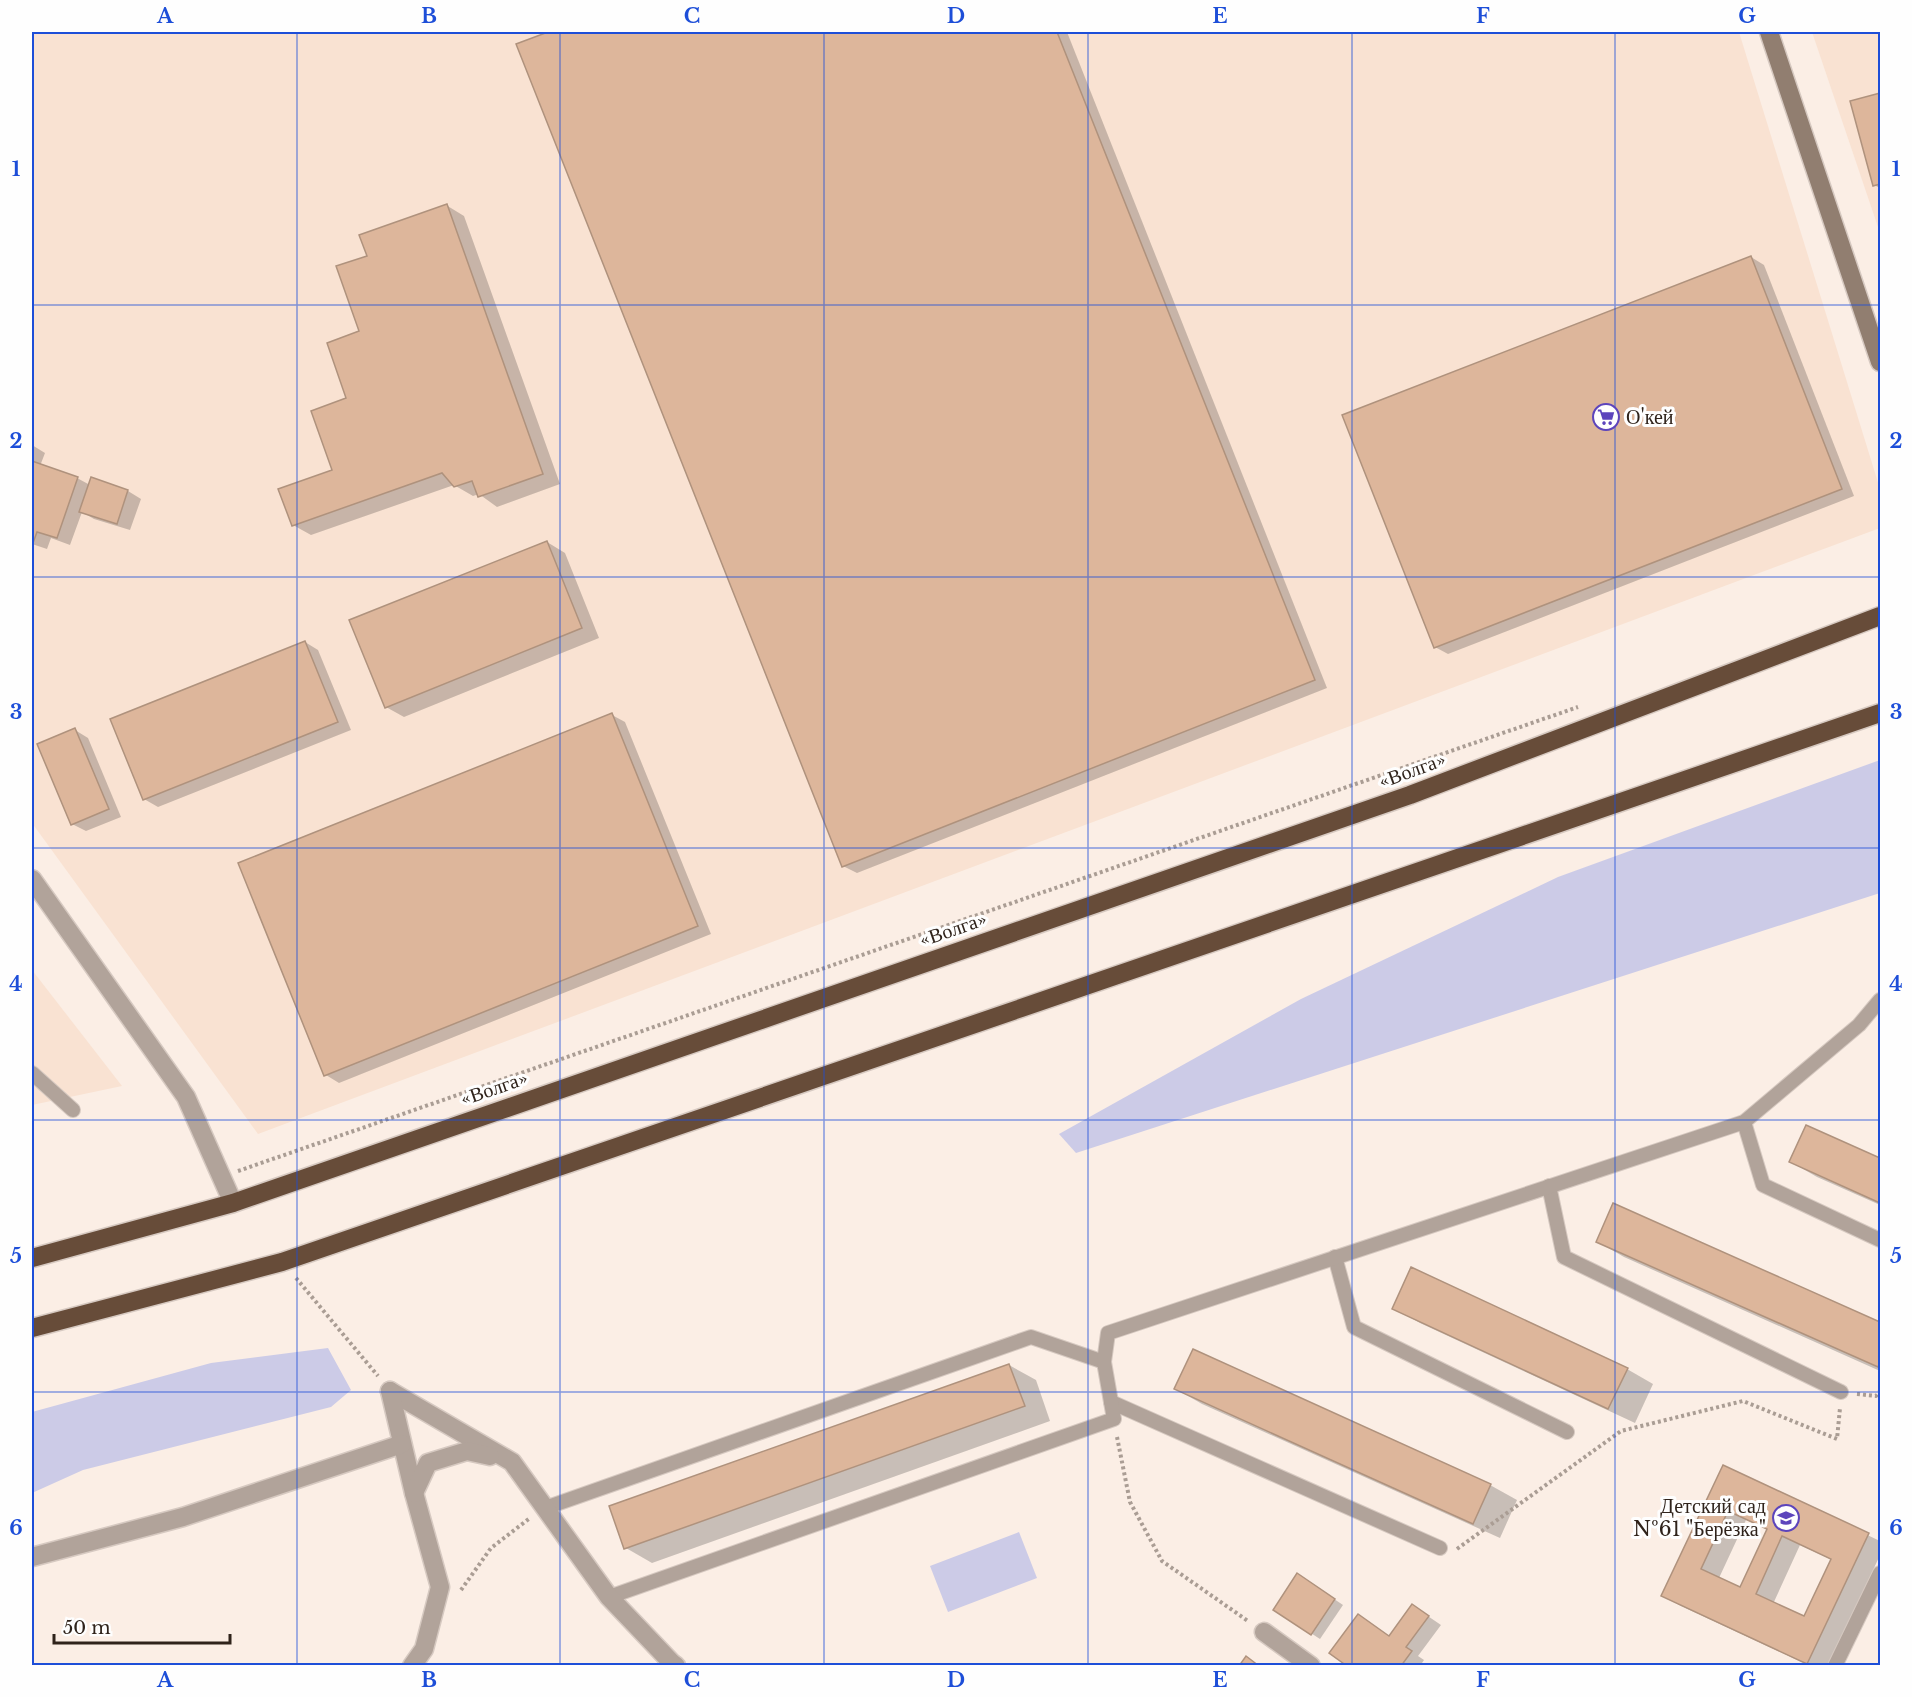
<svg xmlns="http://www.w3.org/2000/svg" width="1912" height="1697" font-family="'Libre Baskerville',serif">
<rect width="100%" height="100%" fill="#fbeee5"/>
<g fill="#f9e2d2">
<polygon points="32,32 1739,32 1880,489 1880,528 258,1134 32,823"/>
<polygon points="1812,32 1880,32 1880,233"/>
<polygon points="32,970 122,1086 32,1105"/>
</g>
<g fill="#cccbe7">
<polygon points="1880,760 1880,893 1076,1153 1059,1134 1301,999 1558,877"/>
<polygon points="328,1348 351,1390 331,1407 83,1470 32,1493 32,1412 211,1363"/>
<polygon points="1019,1532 1037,1578 948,1612 930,1566"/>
</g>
<g fill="#0003" fill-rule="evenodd">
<polygon points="553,32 1067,32 1327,688 857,873 843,866 518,45"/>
<polygon points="1880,95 1880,188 1874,185 1852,102"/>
<polygon points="446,205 464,216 560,484 497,507 479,494 473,496 454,485 311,535 293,525 334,471 361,332 368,256"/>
<polygon points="1751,257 1764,265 1854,496 1448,654 1435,647"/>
<polygon points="32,445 45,453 40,466 77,478 90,485 128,491 141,499 130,530 94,519 82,512 70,545 51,538 47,549 32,544"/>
<polygon points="547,542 565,553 599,638 404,717 386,707"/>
<polygon points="305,642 318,650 351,730 158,807 144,799"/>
<polygon points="612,715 625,722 711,934 339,1083 326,1075 240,864"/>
<polygon points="75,730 88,738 121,817 86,831 72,824"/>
<polygon points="1807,1127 1880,1160 1880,1205 1817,1177 1791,1162"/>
<polygon points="1614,1205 1880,1323 1880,1371 1624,1257 1598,1242"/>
<polygon points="1394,1308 1627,1369 1653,1384 1635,1423 1420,1323"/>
<polygon points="1009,1365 1036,1380 1050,1421 652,1563 626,1548"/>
<polygon points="1176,1389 1490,1485 1517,1500 1500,1538 1202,1404"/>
<path d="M1723,1467L1880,1541V1555L1829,1666H1810L1681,1606L1663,1596ZM1746,1520L1768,1530L1740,1589L1719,1578ZM1800,1545L1832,1560L1805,1618L1773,1604Z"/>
<polygon points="1306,1580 1343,1605 1320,1639 1275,1610"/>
<polygon points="1413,1606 1441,1625 1418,1656 1424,1660 1420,1666 1350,1666 1358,1616 1390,1637"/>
</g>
<g fill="#ddb69b" stroke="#af927d" stroke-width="1.5" fill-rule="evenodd">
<polygon points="548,32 1057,32 1315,680 842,867 516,44"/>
<polygon points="1880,93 1880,184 1873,186 1850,101"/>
<polygon points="447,204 543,474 478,497 472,481 454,487 442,473 292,526 278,489 332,470 311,411 346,398 327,343 359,331 336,266 367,256 359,235"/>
<polygon points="1751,256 1842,489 1434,648 1342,415"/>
<polygon points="32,461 78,477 57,538 37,532 33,543 32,542"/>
<polygon points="91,477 128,490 117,524 79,512"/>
<polygon points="547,541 582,628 385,708 349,620"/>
<polygon points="305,641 338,722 143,800 110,719"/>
<polygon points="612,713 698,926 324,1076 238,863"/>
<polygon points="75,728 109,809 71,825 37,744"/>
<polygon points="1806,1125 1880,1158 1880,1203 1789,1162"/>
<polygon points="1613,1203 1880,1322 1880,1362 1878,1367 1596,1242"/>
<polygon points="1411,1267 1628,1368 1608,1409 1392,1309"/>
<polygon points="1193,1349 1491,1484 1473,1524 1174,1389"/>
<polygon points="1009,1364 1025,1406 624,1549 609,1506"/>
<path d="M1723,1465L1869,1533L1807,1664L1661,1596ZM1728,1511L1767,1529L1740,1587L1701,1569ZM1782,1536L1831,1559L1804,1616L1756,1594Z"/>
<polygon points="1297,1573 1335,1599 1311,1635 1273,1610"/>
<polygon points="1412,1604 1429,1616 1406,1647 1412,1651 1401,1666 1347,1666 1329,1653 1358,1614 1389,1636"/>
<polygon points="1246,1656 1259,1666 1239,1666"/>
</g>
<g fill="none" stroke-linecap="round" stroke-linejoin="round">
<defs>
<g id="lane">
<polyline points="32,1073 73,1110"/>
<polyline points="1744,1122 1763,1185 1880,1240"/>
<polyline points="1549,1186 1564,1257 1841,1392"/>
<polyline points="1335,1257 1354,1327 1567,1432"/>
<polyline points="1111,1402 1440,1548"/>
<polyline points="545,1508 1031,1337 1104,1362"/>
<polyline points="609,1597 1114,1419 1104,1362 1108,1333 1744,1122 1859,1025 1880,1000"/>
<polyline points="1835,1666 1880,1573"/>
</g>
<g id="street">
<polyline points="32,879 186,1097 233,1203"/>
<polyline points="390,1391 512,1462 609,1597 672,1663 676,1666"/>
<polyline points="390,1391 414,1493 440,1587 424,1649 412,1666"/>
<polyline points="414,1493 428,1463 467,1451 490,1456"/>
<polyline points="32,1557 183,1517 402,1444"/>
<polyline points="1264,1632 1311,1666"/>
</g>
<polyline id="secondary" points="1769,32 1880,362"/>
<g id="highway">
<polyline points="32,1258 233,1203 1410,795 1880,616"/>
<polyline points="32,1328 282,1262 1880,713"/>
</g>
</defs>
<use href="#lane" stroke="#d6c9c1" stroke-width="16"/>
<use href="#street" stroke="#d6c9c1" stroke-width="21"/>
<use href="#secondary" stroke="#d6c9c1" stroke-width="21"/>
<use href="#highway" stroke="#d6c9c1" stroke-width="21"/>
<g stroke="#aa9d94" stroke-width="4" stroke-dasharray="3 3" stroke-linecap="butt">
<polyline points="238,1171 1578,707"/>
<polyline points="296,1278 378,1376"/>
<polyline points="1857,1394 1876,1396 1880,1391"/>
<polyline points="1117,1437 1130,1502 1162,1561 1248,1621"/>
<polyline points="1457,1549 1621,1431 1743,1401 1837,1439 1840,1408"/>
<polyline points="461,1590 491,1548 530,1518"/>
</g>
<use href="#lane" stroke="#b1a39a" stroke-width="14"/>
<use href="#street" stroke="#b1a39a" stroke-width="18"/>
<use href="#secondary" stroke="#917e70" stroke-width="18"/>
<use href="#highway" stroke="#674c39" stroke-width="18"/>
</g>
<path fill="none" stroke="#1d4ed8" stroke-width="1.5" stroke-opacity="0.55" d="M297,32V1666M560,32V1666M824,32V1666M1088,32V1666M1352,32V1666M1615,32V1666M32,305H1880M32,577H1880M32,848H1880M32,1120H1880M32,1392H1880"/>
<defs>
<symbol id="supermarket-ring" viewBox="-11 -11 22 22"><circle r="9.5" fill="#fefefe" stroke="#5c44bc" stroke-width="1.5"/><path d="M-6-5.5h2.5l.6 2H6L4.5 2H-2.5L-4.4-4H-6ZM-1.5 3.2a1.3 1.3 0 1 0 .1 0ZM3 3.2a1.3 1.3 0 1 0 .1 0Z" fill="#5c44bc"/></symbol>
<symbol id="school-ring" viewBox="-11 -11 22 22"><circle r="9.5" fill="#fefefe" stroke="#5c44bc" stroke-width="1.5"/><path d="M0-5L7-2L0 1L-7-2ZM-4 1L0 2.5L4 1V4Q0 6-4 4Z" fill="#5c44bc"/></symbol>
</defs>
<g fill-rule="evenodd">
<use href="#supermarket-ring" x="1591" y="402" width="30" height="30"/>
<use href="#school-ring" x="1771" y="1503" width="30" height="30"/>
</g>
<g text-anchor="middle" stroke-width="6" stroke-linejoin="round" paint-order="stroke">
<g font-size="20" fill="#2f231b" stroke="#fefefe" text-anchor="start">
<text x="1626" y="424">О'кей</text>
<text x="1766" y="1513" text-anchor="end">Детский сад<tspan x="1766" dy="23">№61 "Берёзка"</tspan></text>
</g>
<g font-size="20" fill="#2f231b" stroke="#fefefe">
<text transform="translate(1412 770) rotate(-20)" y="7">«Волга»</text>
<text transform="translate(953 929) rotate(-19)" y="7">«Волга»</text>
<text transform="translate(494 1088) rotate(-19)" y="7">«Волга»</text>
</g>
</g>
<rect width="1912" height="1697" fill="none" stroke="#fefefe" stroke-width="66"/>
<path d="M54 1634v9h176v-9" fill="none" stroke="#2f231b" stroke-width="3"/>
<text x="63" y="1634" font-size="18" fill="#2f231b" stroke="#fefefe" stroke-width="4.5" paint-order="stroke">50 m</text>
<rect x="33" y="33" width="1846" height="1631" fill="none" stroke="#1d4ed8" stroke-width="2"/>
<g font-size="20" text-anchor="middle" font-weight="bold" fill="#1d4ed8">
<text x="165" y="23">A</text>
<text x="429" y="23">B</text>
<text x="692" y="23">C</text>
<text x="956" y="23">D</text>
<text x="1220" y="23">E</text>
<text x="1483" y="23">F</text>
<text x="1747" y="23">G</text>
<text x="16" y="176">1</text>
<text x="1896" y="176">1</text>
<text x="16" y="448">2</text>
<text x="1896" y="448">2</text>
<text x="16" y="719">3</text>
<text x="1896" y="719">3</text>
<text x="16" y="991">4</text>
<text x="1896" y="991">4</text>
<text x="16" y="1263">5</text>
<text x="1896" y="1263">5</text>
<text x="16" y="1535">6</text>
<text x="1896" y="1535">6</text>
<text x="165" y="1687">A</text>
<text x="429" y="1687">B</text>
<text x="692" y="1687">C</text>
<text x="956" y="1687">D</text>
<text x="1220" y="1687">E</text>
<text x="1483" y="1687">F</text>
<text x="1747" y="1687">G</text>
</g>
</svg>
